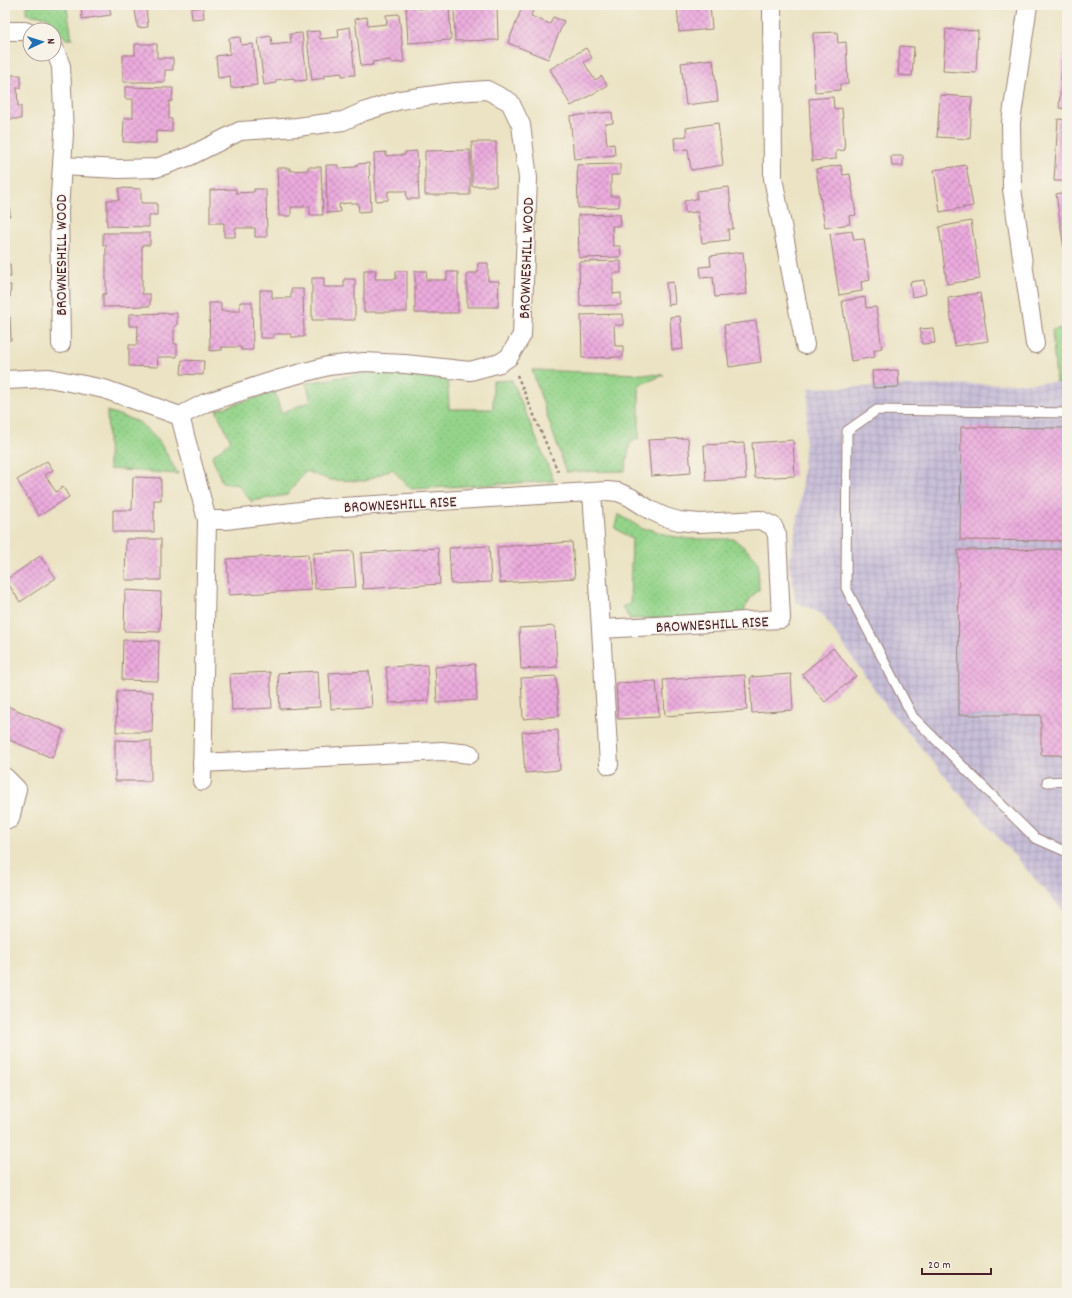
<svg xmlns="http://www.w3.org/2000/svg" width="1072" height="1298" font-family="Dekko,sans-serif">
<defs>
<pattern id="industrial-grid" width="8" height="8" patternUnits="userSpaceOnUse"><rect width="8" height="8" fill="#c8bfd8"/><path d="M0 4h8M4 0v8" fill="none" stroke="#ada4ba"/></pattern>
<pattern id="grass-dots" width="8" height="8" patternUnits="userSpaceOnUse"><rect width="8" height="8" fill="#94d48a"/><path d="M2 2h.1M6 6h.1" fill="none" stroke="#81b677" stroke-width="1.8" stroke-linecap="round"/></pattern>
<pattern id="building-cross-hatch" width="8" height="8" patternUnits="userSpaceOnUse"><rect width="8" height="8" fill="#ecabde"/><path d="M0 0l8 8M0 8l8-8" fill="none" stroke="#c18bb4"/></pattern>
</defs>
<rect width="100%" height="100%" fill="#f7f3e8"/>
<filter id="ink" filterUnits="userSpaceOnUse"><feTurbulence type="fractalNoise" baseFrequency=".025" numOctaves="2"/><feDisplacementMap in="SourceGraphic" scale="8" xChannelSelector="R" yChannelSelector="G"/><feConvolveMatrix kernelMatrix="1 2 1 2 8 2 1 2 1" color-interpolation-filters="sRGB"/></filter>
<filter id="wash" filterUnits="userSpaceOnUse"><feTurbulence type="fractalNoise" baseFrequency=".012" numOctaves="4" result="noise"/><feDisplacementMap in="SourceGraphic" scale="16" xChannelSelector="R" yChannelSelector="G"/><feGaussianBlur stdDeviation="0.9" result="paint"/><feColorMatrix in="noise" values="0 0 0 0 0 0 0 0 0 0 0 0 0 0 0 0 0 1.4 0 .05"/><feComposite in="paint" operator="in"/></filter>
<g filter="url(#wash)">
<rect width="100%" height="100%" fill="#ebe3c3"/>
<polygon fill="url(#industrial-grid)" points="1067,382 1067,915 972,808 889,710 822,614 796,602 789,564 800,508 809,388"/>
<g fill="url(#grass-dots)" stroke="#6f7a5a">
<polygon points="27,5 65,5 67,8 72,39 66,39 47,17 26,14"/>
<polygon points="1067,327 1067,382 1056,382 1052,330"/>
<polygon points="532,370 664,375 639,385 639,438 630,443 625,471 566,472"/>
<polygon points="373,372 448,380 449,409 493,409 493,381 512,380 554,481 411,489 392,469 365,481 330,480 306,471 287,495 251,501 239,485 222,483 212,456 231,441 216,410 275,392 281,413 311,401 306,383"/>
<polygon points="107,411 139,422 159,441 178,474 109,469"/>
<polygon points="618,514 643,529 650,529 670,536 690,539 734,539 753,555 758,563 759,590 751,597 741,616 630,619 622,607 630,604 632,539 615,528"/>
</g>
<g id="blocks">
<g fill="url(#building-cross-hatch)">
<polygon points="81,5 109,5 111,15 82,19"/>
<polygon points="406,5 418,5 418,9 438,7 438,5 449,5 451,40 408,43"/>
<polygon points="454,5 466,5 466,7 497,5 498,40 455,41"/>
<polygon points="523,5 534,8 531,16 550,24 553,17 564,21 548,59 508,43"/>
<polygon points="677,5 710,5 712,29 679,32"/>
<polygon points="203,7 204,18 192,19 191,9"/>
<polygon points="146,8 148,27 138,28 135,10"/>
<polygon points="399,14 404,62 391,63 391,60 382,61 372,62 373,65 361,66 355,19 367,17 368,26 387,24 386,15"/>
<polygon points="350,27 355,75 342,76 342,73 324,75 324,78 312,80 306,32 319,31 320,39 329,38 339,37 338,29"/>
<polygon points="946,29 978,31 976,73 943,71"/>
<polygon points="837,32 838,43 846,42 848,84 840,84 840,90 815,92 813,33"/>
<polygon points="302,33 307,80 295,81 294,78 276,80 276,83 264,85 258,38 271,36 272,45 281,44 291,43 290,34"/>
<polygon points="240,37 241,45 253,44 257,85 231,88 230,76 218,78 216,56 230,54 229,38"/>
<polygon points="135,44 157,44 157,58 173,58 173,70 165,70 165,82 123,82 123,55 135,55"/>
<polygon points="900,46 914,47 912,76 898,75"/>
<polygon points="586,48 592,58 584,62 589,71 595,80 602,76 607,86 571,106 550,69"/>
<polygon points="1063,49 1067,49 1067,109 1059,108"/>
<polygon points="713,59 718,101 686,105 681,63"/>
<polygon points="5,75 21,75 21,88 17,88 18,106 21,106 21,119 5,119"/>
<polygon points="125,87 173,88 172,101 169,101 169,119 172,119 172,132 156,131 156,143 123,142 124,118 133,118 133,99 125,99"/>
<polygon points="940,95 972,97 970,139 937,137"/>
<polygon points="833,97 834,109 842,108 845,150 836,151 836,159 812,161 809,99"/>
<polygon points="612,112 613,123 605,124 607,145 614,144 615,155 574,159 570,116"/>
<polygon points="1058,119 1067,120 1067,181 1054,181"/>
<polygon points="718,123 723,165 691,170 688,149 675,150 674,138 687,136 686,128"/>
<polygon points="5,125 7,125 8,137 5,137"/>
<rect x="472" y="142" width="24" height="44"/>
<polygon points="470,150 470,195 425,195 425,151"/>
<polygon points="417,151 419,199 407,199 406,191 388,191 388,200 376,201 374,153 386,152 386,156 396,155 405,155 405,152"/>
<polygon points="891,156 903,156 903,166 892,166"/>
<polygon points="369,163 371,211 359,212 358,203 349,203 339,204 340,212 327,213 326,165 338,165 338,168 356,167 357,164"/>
<polygon points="620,164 620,175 611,175 611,196 619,196 619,207 578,208 577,165"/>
<polygon points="841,165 843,175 850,174 856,215 849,216 850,224 825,228 816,169"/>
<polygon points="966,165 973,206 940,212 934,170"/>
<polygon points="308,167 321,167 323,215 310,215 310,206 301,207 291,207 291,216 279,216 277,168 290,168 290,171 308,170"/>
<polygon points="5,186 8,186 9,198 5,199"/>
<polygon points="729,187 733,229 728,229 729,240 702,243 698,212 685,213 684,201 697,199 697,191"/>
<polygon points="119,188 141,189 141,203 157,203 157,215 149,215 149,227 107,226 107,200 119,200"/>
<polygon points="236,189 236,193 254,192 254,189 266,189 267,237 255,237 255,228 235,228 235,237 224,237 224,223 210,223 210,190"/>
<polygon points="1067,192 1067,249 1064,249 1056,194"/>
<polygon points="5,203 9,203 10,216 6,216 7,255 7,264 10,264 11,277 5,277"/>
<polygon points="620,214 621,226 612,226 613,246 620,246 621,257 579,258 578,215"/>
<polygon points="971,221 980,279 947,284 939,227"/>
<polygon points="852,231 854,240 864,239 870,280 861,282 862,291 839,295 830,234"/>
<polygon points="103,233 150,233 150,245 142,245 142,294 150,294 150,306 103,307 103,294 106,294 106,245 103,245"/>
<polygon points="743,252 747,294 715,297 713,277 701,278 700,267 711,266 710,256"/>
<polygon points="621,261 621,273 613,273 613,294 621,293 621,305 580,306 579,262"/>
<polygon points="478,263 488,263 488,281 499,281 498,307 467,307 467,273 478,273"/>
<polygon points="364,270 376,270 375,279 396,279 396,271 407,271 407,312 364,312"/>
<polygon points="415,271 427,271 426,280 447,280 447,272 458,272 458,313 415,313"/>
<polygon points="312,278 324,278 324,287 344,287 344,279 355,279 355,320 312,320"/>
<polygon points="924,280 926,294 912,297 910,282"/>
<polygon points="673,282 675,304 668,305 666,283"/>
<polygon points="5,285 11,285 10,297 7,297 7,316 10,317 11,340 5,340"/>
<polygon points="291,289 303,289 304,337 291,337 291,334 273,334 273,338 260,338 260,290 272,290 272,298 291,298"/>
<polygon points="980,293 988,341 955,346 948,298"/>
<polygon points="865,297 866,308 876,307 882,348 874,350 875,357 851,361 842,301"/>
<polygon points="240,302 252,302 253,350 241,350 241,347 222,347 222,350 210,351 209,303 221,303 221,311 240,311"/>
<polygon points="177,313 177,326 174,326 174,344 177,344 177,357 157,357 158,367 129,366 129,345 137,345 138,326 129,326 129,314"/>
<polygon points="623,314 623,325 614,325 615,346 623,346 623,357 582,358 581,315"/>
<polygon points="680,316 683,349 672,350 670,317"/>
<polygon points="756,321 761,362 729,367 724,325"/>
<polygon points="933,328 935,343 922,344 920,329"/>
<polygon points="182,360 204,361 203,375 181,374"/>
<polygon points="898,370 899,387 873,388 872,371"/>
<polygon points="961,427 1067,428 1067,541 960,540"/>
<polygon points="688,438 691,473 651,476 648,440"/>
<polygon points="793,440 795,476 755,478 752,443"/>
<polygon points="744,443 746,479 706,481 704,445"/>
<polygon points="47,461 53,470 45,475 56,492 63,487 69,497 39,516 17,480"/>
<polygon points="133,477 161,478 161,500 154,500 154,532 113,532 113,510 132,510"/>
<polygon points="126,539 161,539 161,580 125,580"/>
<polygon points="572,542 575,578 500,583 497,547"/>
<polygon points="489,546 491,582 451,584 449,548"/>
<polygon points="438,548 440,584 363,589 361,553"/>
<polygon points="1067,549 1067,755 1041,755 1041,715 959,715 958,550"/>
<polygon points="353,551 356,587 315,589 313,553"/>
<polygon points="308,554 311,590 229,595 227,559"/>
<polygon points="40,556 56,578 20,602 6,580"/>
<polygon points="125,590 161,592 160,632 124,631"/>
<polygon points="555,626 557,667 521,669 519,628"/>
<polygon points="123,640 159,641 158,681 122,680"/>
<polygon points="833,648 856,676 825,702 802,674"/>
<polygon points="475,664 477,700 437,703 435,667"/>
<polygon points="427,665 429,701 389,703 386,667"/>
<polygon points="318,671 320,707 280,709 278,673"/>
<polygon points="369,671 372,707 331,709 329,673"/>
<polygon points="270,672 272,708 232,710 230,674"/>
<polygon points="791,674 793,710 752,713 750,677"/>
<polygon points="745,675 747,710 665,716 663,680"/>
<polygon points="556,676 559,716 523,719 521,678"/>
<polygon points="656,681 659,717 618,719 616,683"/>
<polygon points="117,691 153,692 152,732 116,732"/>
<polygon points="5,705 64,730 52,758 5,738"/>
<polygon points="558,730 560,770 525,773 522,732"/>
<polygon points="115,740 151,741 151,781 115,781"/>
</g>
</g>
</g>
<g filter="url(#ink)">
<use href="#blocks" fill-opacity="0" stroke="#9a8177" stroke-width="1"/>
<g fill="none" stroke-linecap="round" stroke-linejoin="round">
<defs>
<g id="lane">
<polyline points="1067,413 877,410 847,431 846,588 913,717 1035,838 1067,852"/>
<polyline points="1047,782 1067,781"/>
</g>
<g id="street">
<polyline points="772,5 773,178 805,345"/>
<polyline points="1028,5 1011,122 1012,189 1035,344"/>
<polyline points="5,31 25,31 30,33"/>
<polyline points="54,48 61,66 64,134 59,211 61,344"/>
<polyline points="5,380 49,378 104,389 180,416 205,403 276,380 328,366 364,362 405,364 470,371 500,363 509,357 522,335 528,178 521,125 510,102 487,90 456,92 400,100 363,112 343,121 297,127 240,131 190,156 156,168 119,169 62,166"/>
<polyline points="180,416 207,520 202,781"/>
<polyline points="592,492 601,629"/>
<polyline points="207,520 226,520 325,508 607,491 618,492 630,497 650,510 665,517 679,521 699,523 760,520 773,526 777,535 781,619 601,629 609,765"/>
<polyline points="202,763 442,751 470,754"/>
<polyline points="5,777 17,789 10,819"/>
</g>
</defs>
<use href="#lane" stroke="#9a8177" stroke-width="11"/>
<use href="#street" stroke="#9a8177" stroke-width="20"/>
<polyline stroke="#9a8177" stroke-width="2.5" stroke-dasharray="3 3" stroke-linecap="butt" points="517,375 559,474"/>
<use href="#lane" stroke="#fff" stroke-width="9"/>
<use href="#street" stroke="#fff" stroke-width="18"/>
</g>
</g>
<g text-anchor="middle" stroke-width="3" stroke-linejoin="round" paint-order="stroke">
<g font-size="16" fill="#4a1f2b" stroke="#f7f3e8">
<text transform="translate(60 255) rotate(-90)" y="6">BROWNESHILL WOOD</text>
<text transform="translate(525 258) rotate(-88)" y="6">BROWNESHILL WOOD</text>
<text transform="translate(400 503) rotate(-3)" y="6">BROWNESHILL RISE</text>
<text transform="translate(712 623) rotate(-3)" y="6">BROWNESHILL RISE</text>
</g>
</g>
<rect width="1072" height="1298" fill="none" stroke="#f7f3e8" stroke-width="20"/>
<g transform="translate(42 42) rotate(86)"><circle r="19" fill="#f7f3e8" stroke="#b29e9c"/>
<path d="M0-3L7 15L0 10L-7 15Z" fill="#1f6fb2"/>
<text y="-6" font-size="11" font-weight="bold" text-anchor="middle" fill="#4a1f2b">N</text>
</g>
<path d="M922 1268v6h69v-6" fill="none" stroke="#4a1f2b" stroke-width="2"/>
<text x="928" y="1268" font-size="12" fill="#4a1f2b" stroke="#f7f3e8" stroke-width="3" paint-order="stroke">20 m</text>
</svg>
